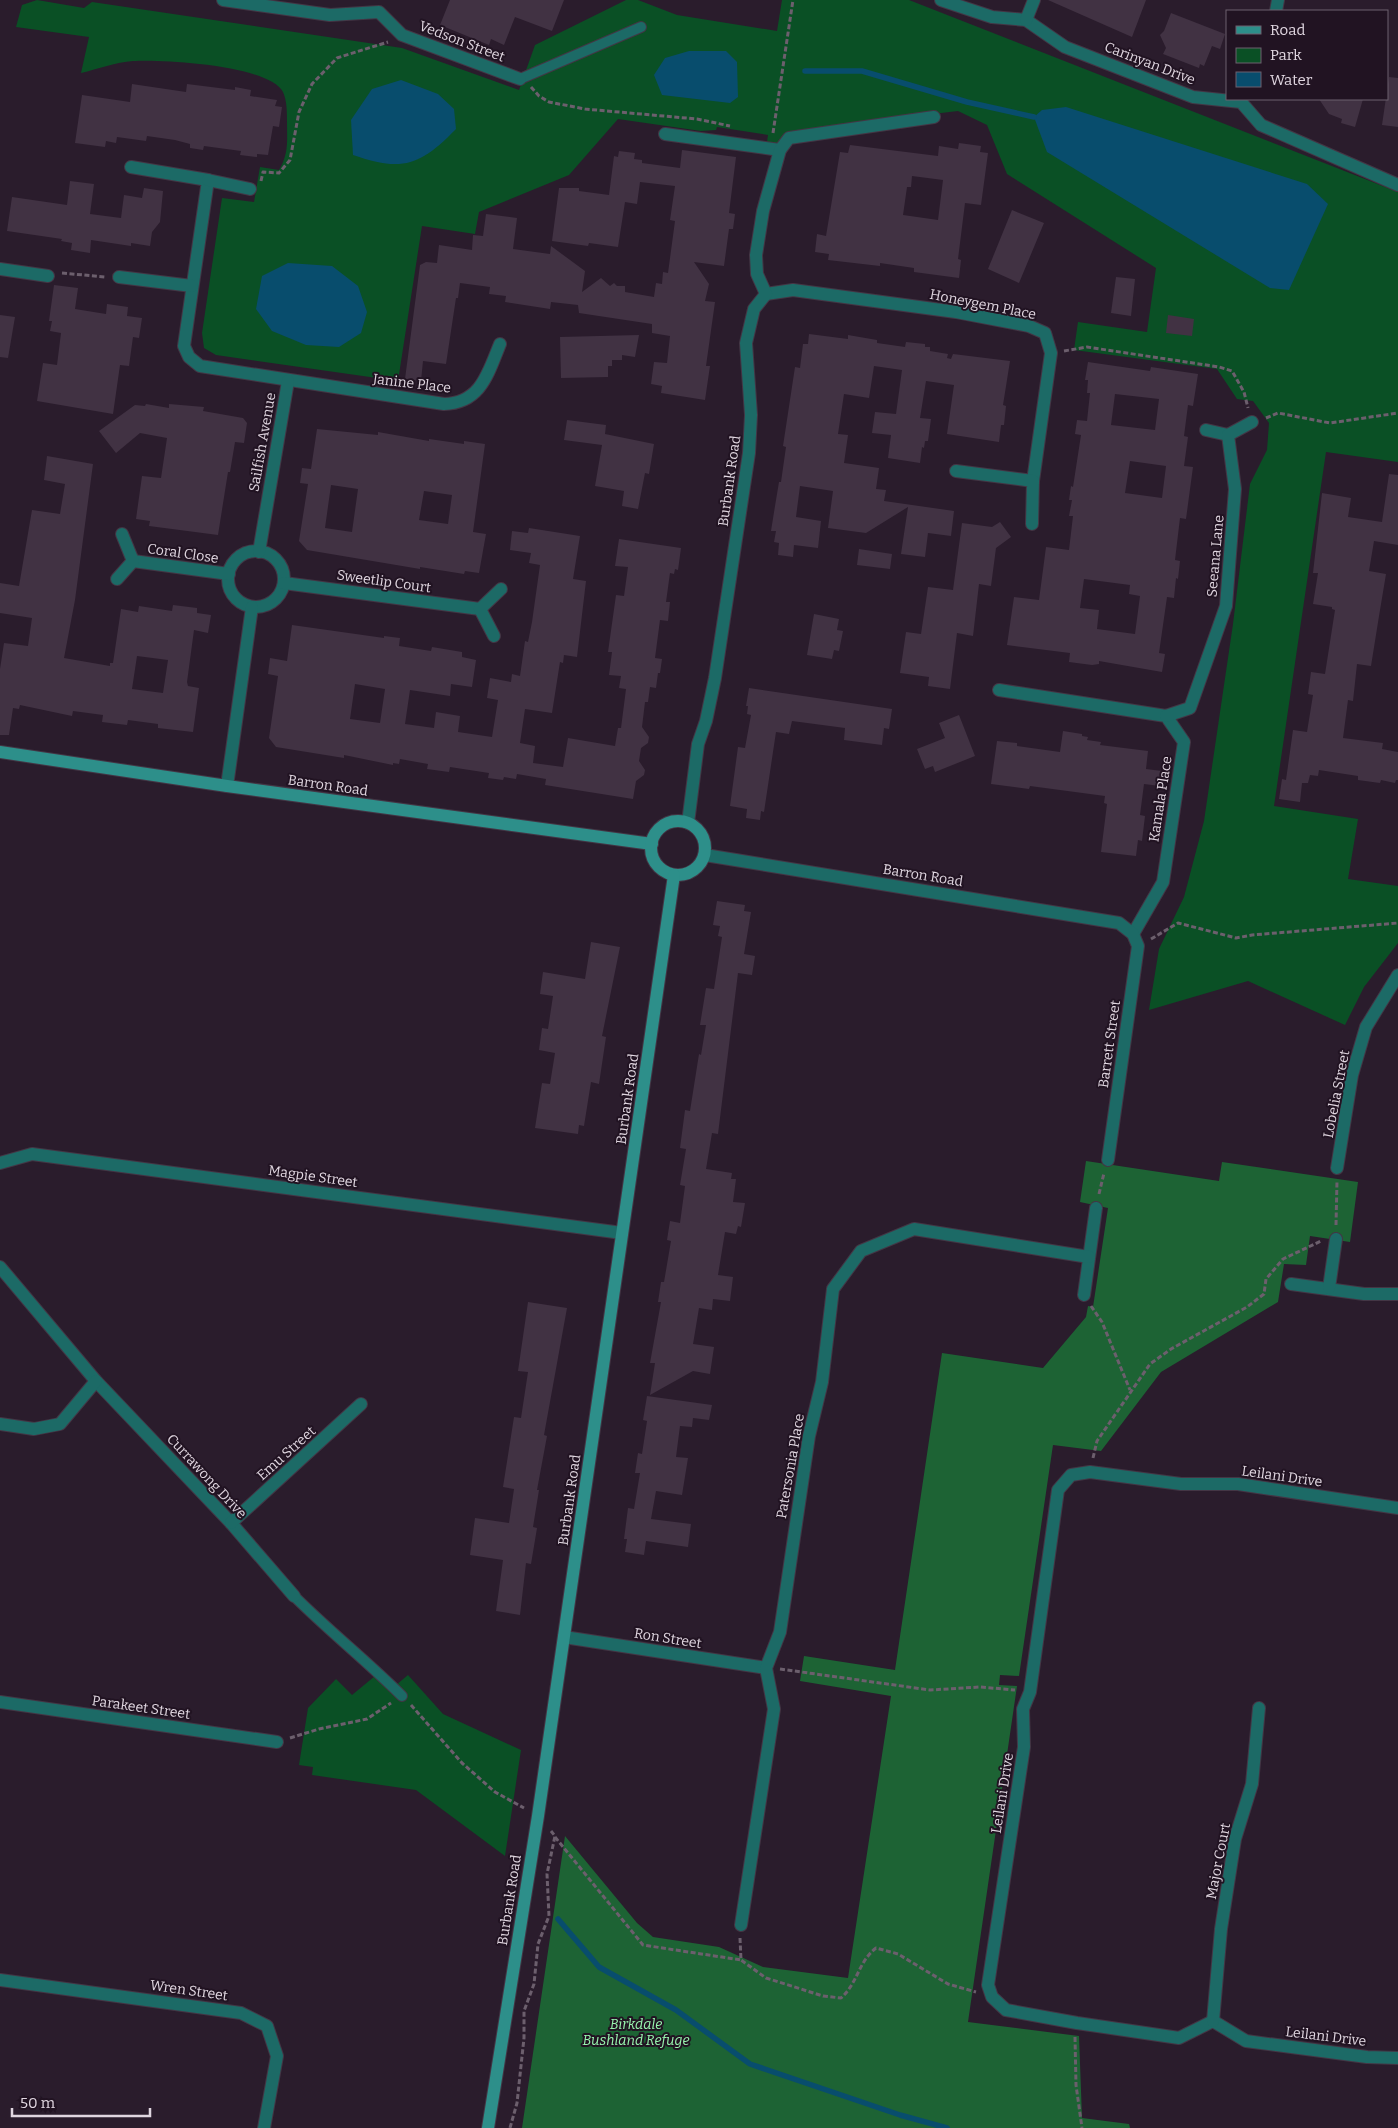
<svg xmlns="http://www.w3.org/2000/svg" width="1398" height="2128" font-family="Bitter,serif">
<rect width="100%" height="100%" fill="#2a1c2c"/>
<g fill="#0a5025">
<path d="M37,0L84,8L92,2L402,48L519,90L535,45L626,0H638L677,15L777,31L782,0H909L1398,192V462L1326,452L1274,806L1358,819L1348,879L1398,886V943L1364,987L1345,1025L1248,981L1149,1010L1159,949L1184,897L1204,821L1233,624L1250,484L1267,450L1269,423L1253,401L1237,399L1217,369L1074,350L1078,322L1147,332L1156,268L1007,174L987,125L958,111L815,128L779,145L767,142L768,135L717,127L716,130L701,131L618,119L569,175L479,212L475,234L422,226L398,381L216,355L204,348L202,333L222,198L254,202L260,167L279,170C289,154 287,140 287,122C287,112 287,101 283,92C269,65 162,59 133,61C116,62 98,69 81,73L89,37L16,27L22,5Z"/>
<polygon points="408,1675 443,1714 521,1750 505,1856 416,1790 312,1775 313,1767 299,1765 308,1708 336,1679 352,1695 375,1676 389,1691"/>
</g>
<polygon fill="#1d6334" points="1086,1161 1219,1181 1222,1162 1358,1182 1350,1242 1310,1236 1306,1265 1284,1264 1278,1302 1161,1372 1101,1451 1053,1445 1019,1676 1000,1675 999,1685 1017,1686 968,2022 1079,2036 1082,2118 1129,2124 1130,2128 522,2128 565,1836 637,1923 653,1937 719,1947 763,1967 848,1978 891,1696 800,1681 804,1656 895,1670 942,1353 1043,1368 1086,1317 1088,1306 1093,1307 1108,1208 1080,1202"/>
<g fill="#084d6d">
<polygon points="689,51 726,51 737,62 738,97 730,103 662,95 654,75 665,58"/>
<path d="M401,80L438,94L454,109L456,129C420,166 402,172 353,155L351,120L372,89Z"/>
<polygon points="1066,107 1307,184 1328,204 1289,290 1270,288 1047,152 1034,117 1042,110"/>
<polygon points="288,263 332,266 358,286 367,312 361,333 339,347 306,345 272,331 256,309 262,276"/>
</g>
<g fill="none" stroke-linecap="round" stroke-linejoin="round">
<g stroke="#084d6d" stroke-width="5.5">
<polyline points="805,71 862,71 967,102 1034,117"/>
<polyline points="558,1919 599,1967 676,2010 750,2064 900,2115 947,2128"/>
</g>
</g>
<g fill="#413243" fill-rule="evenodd">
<polygon points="450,0 564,0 552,31 515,17 504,45 491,39 489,45 440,25"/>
<polygon points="1048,0 1146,0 1132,37"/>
<polygon points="1171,13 1225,34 1220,49 1212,46 1204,66 1200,64 1199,68 1163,54 1166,48 1160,35 1164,31"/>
<polygon points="1389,77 1398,78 1398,127 1382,125"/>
<polygon points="132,84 186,92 187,84 235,90 235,87 251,90 250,96 277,100 275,106 282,107 279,127 273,126 268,155 257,154 257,157 240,155 241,151 204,146 203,150 190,148 190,144 175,140 147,136 146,141 117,137 116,143 106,141 105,147 75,143 82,95 130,102"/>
<polygon points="1319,99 1363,99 1355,127 1341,123 1342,119 1329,114"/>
<path d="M959,143L981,146L980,152L988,153L981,205L965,203L958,259L961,260L959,278L914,272V268L880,263V266L828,260L829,254L815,252L817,234L826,236L840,152L848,153L850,145L938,156L939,146L958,149ZM912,176L943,180L938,220L903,215L907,187H911Z"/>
<polygon points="682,150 736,157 729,213 735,214 733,229 729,229 724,266 694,262 709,284 705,301 715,302 706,366 710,366 705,400 661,393 662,386 651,384 654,362 667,363 670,336 652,333 652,324 579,313 578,305 551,302 550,309 505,302 506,296 489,294 490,287 460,283 458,298 456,298 446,364 423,361 421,381 405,379 420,265 426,262 437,263 439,245 472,250 473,235 483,236 486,214 517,218 513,249 550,254 551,246 585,271 582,292 601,278 610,286 614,283 617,286 625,286 625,292 654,297 656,283 662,284 663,272 668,273 675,221 670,220 675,186 640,182 637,204 625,202 618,247 589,243 588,246 552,241 559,188 579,188 579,191 609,195 614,156 618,157 619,151 635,153 634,159 642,160 642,163 680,168"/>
<polygon points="70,181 94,184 90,214 121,218 124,195 142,198 144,188 163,191 160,222 152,232 150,246 131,243 131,246 91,240 90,253 71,250 72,243 61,241 62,239 7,231 12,197 67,205"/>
<polygon points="1012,210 1044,223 1019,283 988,269"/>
<polygon points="1116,277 1135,279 1131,316 1111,313"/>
<polygon points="54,285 78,288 75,309 106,314 107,304 128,307 127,316 142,318 139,338 133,337 129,366 120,365 113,414 37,401 43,363 57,365 61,333 50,331 52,321 49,321"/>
<polygon points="0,315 15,317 8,358 0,357"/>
<polygon points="1168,315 1194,319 1192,336 1166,333"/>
<polygon points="809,334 848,339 848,335 877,340 877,343 905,347 906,342 925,344 925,347 930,347 930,351 948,354 947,358 951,359 953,354 1010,361 1003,405 1006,406 1004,425 1001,425 999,442 947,434 954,385 926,381 920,418 931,419 928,441 925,441 924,448 922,447 920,463 888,458 891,435 872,433 875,412 896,414 902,370 874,366 869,398 844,394 838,434 848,435 844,463 879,468 876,489 886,490 884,501 954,511 951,536 928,533 925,557 901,554 908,507 866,533 828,528 833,491 800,486 796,517 821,521 818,548 794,545 793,557 778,555 779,543 774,542 776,531 771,531 775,506 779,482 781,482 786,447 783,446 795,367 800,368 803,344 808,344"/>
<polygon points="639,335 635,357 622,355 622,360 612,360 612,366 608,366 608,377 561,378 560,337"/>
<path d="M1088,362L1150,371L1151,367L1198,374L1193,406L1188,405L1184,436L1188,437L1184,466L1193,467L1186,519L1180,518L1175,560L1180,561L1178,579L1176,578L1174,598L1167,597L1159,653L1165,654L1162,672L1099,661V664L1092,665L1069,662L1070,653L1007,645L1014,597L1039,600L1046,547L1069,550L1073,516H1069L1072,500H1069L1071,486L1073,487L1081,435L1075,434L1077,420L1087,421L1090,393H1087L1088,380H1085ZM1115,394L1159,399L1155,430L1111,425ZM1130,461L1166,466L1162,498L1125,493ZM1084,579L1130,585L1129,594L1140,596L1135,634L1097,629L1099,610L1080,608Z"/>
<polygon points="146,404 169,408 169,404 204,407 203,411 243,418 247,423 244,443 235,442 230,472 228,472 218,535 149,526 150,521 136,519 142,476 161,478 167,438 140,433 116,453 99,431 135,405 145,406"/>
<polygon points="567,420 606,425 605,434 654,444 649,474 645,473 638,509 622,506 624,491 595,486 602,445 564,440"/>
<path d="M317,429L378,435V432L429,441V439L464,444V441L485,444L473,532L486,534L479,573L465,571L464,574L420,567V569L307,550L299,541L308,484L300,483L302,468L311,469ZM331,485L358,489L352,532L325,528ZM424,491L452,495L448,524L419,520Z"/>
<path d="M47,456L93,464L75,600L64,658L110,666V663H113L121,609L138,612L139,606L172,611L173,605L197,608V613L211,615L208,633L194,630L187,682L188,686L199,688L193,732L158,728V724L128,720L127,725L102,722L103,715L73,711L72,716L20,705L19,709L13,708L9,735H0V669L4,643L28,646L32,618L0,613V583L19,586L32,510L60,514L65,484L44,480ZM137,656L168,660L163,693L132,689Z"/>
<polygon points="1389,474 1398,475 1398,545 1374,541 1369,571 1386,574 1379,616 1371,666 1357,664 1353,701 1348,700 1343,738 1383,743 1382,749 1398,752 1398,780 1396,780 1395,783 1381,780 1380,783 1358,780 1358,776 1319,770 1318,776 1310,775 1308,783 1302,783 1300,802 1279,799 1282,779 1286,780 1293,730 1307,732 1313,695 1308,694 1311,672 1325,674 1335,610 1332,609 1332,607 1313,604 1318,573 1313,573 1322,493 1351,498 1348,517 1382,522"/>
<polygon points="1000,522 1011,537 996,548 991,586 979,584 973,636 957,633 950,689 928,686 929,677 900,673 906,632 921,634 928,587 953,590 962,523 992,527"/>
<path d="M529,528L580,536L573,579L586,581L577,657L564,655L563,663L560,662L552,713L525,709L520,743L535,746L533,763L563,767L568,738L615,746L618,728H621L626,689L619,688L621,676L609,675L612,652H608L616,595L624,596L628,567L615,566L619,539L681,548L678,570L675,569L674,574L670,573L666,602H670L668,621L660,620L655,658L662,659L660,673H658L656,688L650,687L648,702H645L642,727L649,737L648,743L641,748L639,761L645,770L644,775L636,781L633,799L545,785L546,779L517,774L516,779L504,777L503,780L488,778L489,773L450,767L449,772L427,769L428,764L400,759L399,764L393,763V765L344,755V758L276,747L269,738L278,676L268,674L270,658L287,661L292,625L384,638V636L400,638L399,646L431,651L432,647L462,652V657L476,660L472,687L451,684L450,696L410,690L405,724L434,728L436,712L460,716L458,732L492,737L498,700L487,698L490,678L511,682L512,674L520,676L525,641L528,642L532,622L540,565L529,563L531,553L510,550L512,531L528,533ZM355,684L385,689L380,723L350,719Z"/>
<polygon points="859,549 892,554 890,569 857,565"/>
<polygon points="814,614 839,619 837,630 843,631 839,651 834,650 832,659 807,655"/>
<polygon points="749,688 892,709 889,729 884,728 882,745 844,740 845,728 792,721 789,734 776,732 764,812 761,811 760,820 746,818 747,809 730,806 738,747 745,748 751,715 747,714 748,706 746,706"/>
<polygon points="959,715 975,756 935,772 933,766 925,769 917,749 945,738 939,723"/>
<polygon points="1063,731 1082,734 1082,736 1088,737 1087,740 1101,742 1100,745 1148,751 1146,769 1162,771 1160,786 1144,784 1140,815 1145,816 1142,841 1138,840 1136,856 1101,852 1107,804 1104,803 1105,796 1030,786 1029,789 991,784 997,741 1017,743 1017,746 1060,752"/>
<polygon points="717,901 745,905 744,911 751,912 744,954 755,956 752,975 738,973 718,1134 712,1133 706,1169 732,1173 731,1179 736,1179 733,1202 745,1203 741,1227 738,1226 736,1234 725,1232 718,1275 733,1277 730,1301 713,1299 712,1310 699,1308 693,1344 714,1347 710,1374 693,1371 650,1395 655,1363 650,1363 661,1302 658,1302 661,1282 664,1282 671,1241 667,1240 670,1221 680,1223 685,1186 680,1185 686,1149 680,1148 685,1110 690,1111 699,1054 701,1055 706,1025 700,1025 706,988 714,989 722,937 718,936 720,926 713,925"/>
<polygon points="591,942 620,947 602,1036 606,1037 599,1084 591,1082 584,1126 579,1125 578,1134 535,1128 542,1083 550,1084 555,1053 539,1050 542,1028 548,1029 553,996 540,994 543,972 585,979"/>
<polygon points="528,1302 567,1308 544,1435 547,1436 537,1490 539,1490 533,1527 537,1528 531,1564 526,1563 520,1615 496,1611 503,1560 470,1555 475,1518 509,1523 514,1489 503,1487 514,1417 521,1418 528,1372 518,1371"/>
<polygon points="647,1396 712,1405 709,1420 693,1418 692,1427 680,1426 676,1457 688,1458 682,1495 656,1491 651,1519 691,1524 688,1547 646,1541 644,1555 625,1552 627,1539 624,1539 628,1508 634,1509 640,1473 635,1473 638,1453 642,1454 647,1421 643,1420"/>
</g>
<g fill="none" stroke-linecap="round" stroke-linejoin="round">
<defs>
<g id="lane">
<polyline points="520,79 641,27"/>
<path d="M294,1596C329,1631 367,1661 402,1696"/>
</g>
<g id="street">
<polyline points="223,0 330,15 379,12 402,35 520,79"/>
<polyline points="941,0 992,17 1026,20 1065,47 1193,97 1241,102 1261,125 1398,185"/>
<polyline points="1276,11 1278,0"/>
<polyline points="1026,20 1034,0"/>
<polyline points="665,134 780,150"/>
<path d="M131,167L208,180L184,346L189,357L200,366L444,404C481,403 488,373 500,344"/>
<polyline points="208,180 250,189"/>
<polyline points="0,269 48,276"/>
<polyline points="119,277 192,286"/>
<polyline points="766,294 793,290 956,312 1029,326 1045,333 1051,353 1033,481"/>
<polyline points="1206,430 1228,435"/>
<polyline points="956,471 1033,481 1032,524"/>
<circle cx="256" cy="579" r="28"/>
<polyline points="259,552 288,381"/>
<polyline points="133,561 229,574"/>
<polyline points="117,579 133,561 122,534"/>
<polyline points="284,583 480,609"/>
<polyline points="494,636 480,609 501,589"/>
<polyline points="999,690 1166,716 1184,742 1163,882 1133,934"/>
<polyline points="1166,716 1190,708 1226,606 1235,489 1228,435 1252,422"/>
<polyline points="227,786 252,607"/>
<polyline points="688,823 698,744 706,721 715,678 749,453 751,415 746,343 754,309 766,294 757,274 756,255 763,211 780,150 789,138 934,117"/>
<polyline points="705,855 1119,923 1133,934 1138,946 1108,1160"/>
<polyline points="0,1163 32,1154 622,1233"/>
<polyline points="1337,1168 1352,1075 1366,1027 1398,975"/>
<polyline points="0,1267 96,1381 231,1523 294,1596"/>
<polyline points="1291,1284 1364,1294 1398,1294"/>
<polyline points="1329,1288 1336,1239"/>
<polyline points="1084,1295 1096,1208"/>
<polyline points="0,1424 34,1429 60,1424 96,1381"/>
<polyline points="1398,1508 1238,1484 1181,1484 1090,1472 1071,1475 1058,1490 1030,1692 1023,1709 1024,1747 988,1985 992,1997 1006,2010 1077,2023 1179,2038 1213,2021 1246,2041 1367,2057 1398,2058"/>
<polyline points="231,1523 361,1404"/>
<polyline points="564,1637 766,1668"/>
<polyline points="0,1702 277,1742"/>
<polyline points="741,1925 774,1709 766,1668 780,1632 809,1436 822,1382 833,1289 861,1251 914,1229 1089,1257"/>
<polyline points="0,1980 241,2013 267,2026 277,2056 264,2128"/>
<polyline points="1213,2021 1221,1929 1235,1839 1252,1784 1259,1708"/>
</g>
<g id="secondary">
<polyline points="0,752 227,786 652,844"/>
<circle cx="678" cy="848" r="27"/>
<polyline points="488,2128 538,1816 674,875"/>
</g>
</defs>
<use href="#lane" stroke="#433645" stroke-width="12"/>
<use href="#street" stroke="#433645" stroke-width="14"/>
<use href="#secondary" stroke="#433645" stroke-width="14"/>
<g stroke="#6c5f6d" stroke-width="3" stroke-dasharray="5 2.5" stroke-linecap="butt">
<polyline points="531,87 539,96 549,102 585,109 697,119 730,126"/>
<polyline points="773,133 793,0"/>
<polyline points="261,181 263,172 279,173 290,160 299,112 312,84 337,58 388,42"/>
<polyline points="62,273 105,277"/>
<polyline points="1064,351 1087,347 1219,367 1232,371 1244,392 1248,408"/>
<polyline points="1266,418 1278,413 1330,423 1398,413"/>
<polyline points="1151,939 1178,923 1236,938 1252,935 1398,923"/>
<polyline points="1099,1194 1104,1173"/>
<polyline points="1336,1225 1337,1181"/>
<polyline points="1091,1306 1102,1322 1130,1390"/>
<polyline points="1093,1458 1097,1441 1150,1364 1171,1349 1247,1307 1264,1294 1266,1279 1283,1259 1321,1241"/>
<polyline points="780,1669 930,1690 980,1687 1015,1690"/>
<polyline points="411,1705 462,1763 495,1792 524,1808"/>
<polyline points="290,1738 319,1729 367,1719 391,1703"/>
<polyline points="555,1837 643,1945 741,1960"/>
<path d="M740,1938L741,1960L766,1978L823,1996L841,1998C858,1983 858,1962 876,1948L898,1954L948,1984L976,1992"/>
<polyline points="1075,2037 1076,2085 1082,2128"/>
<polyline points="510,2128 517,2103 524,2038 524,2011 534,1984 538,1944 549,1916 547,1874 555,1836 551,1831"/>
</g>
<use href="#lane" stroke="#1c6a66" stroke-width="10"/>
<use href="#street" stroke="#1c6a66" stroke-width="12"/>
<use href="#secondary" stroke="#2d8f8a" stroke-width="12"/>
</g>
<g text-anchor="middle" stroke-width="4" stroke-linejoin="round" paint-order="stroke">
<g font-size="14" fill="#e0d6e0" stroke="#211322">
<text transform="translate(462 41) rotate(21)" y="5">Vedson Street</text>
<text transform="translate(1150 63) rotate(21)" y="5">Carinyan Drive</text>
<text transform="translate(983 304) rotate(11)" y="5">Honeygem Place</text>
<text transform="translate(412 383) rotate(7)" y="5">Janine Place</text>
<text transform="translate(262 442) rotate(-80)" y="5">Sailfish Avenue</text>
<text transform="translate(729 481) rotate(-82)" y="5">Burbank Road</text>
<text transform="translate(183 553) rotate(8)" y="5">Coral Close</text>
<text transform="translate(1215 556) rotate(-85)" y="5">Seeana Lane</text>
<text transform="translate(384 581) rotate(8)" y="5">Sweetlip Court</text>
<text transform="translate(328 785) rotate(8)" y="5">Barron Road</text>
<text transform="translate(1160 799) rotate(-81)" y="5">Kamala Place</text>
<text transform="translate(923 875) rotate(9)" y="5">Barron Road</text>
<text transform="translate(1109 1044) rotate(-82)" y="5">Barrett Street</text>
<text transform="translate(1336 1094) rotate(-79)" y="5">Lobelia Street</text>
<text transform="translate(627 1099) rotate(-82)" y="5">Burbank Road</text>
<text transform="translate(313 1176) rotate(8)" y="5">Magpie Street</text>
<text transform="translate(286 1453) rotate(-42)" y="5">Emu Street</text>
<text transform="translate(790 1466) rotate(-80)" y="5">Patersonia Place</text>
<text transform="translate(207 1476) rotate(47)" y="5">Currawong Drive</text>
<text transform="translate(1282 1476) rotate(8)" y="5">Leilani Drive</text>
<text transform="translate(569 1500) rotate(-82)" y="5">Burbank Road</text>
<text transform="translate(668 1638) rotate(9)" y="5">Ron Street</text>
<text transform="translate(141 1707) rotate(8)" y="5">Parakeet Street</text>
<text transform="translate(1002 1793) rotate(-81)" y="5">Leilani Drive</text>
<text transform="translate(1218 1861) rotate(-79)" y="5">Major Court</text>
<text transform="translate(509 1900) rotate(-81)" y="5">Burbank Road</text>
<text transform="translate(189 1990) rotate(8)" y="5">Wren Street</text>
<text transform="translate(1326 2036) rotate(7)" y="5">Leilani Drive</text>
</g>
<g font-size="14" font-style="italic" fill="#98f5ae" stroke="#211322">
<text x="636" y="2029">Birkdale<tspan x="636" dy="16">Bushland Refuge</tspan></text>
</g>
</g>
<rect x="1226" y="10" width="162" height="90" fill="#211322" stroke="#6d616e"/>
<rect x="1236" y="26" width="25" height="8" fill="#2d8f8a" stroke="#6d616e"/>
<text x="1270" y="35" font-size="15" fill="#e0d6e0">Road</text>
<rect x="1236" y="48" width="25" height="15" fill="#0a5025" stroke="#6d616e"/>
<text x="1270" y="60" font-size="15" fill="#e0d6e0">Park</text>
<rect x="1236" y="72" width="25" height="15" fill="#084d6d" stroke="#6d616e"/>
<text x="1270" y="85" font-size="15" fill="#e0d6e0">Water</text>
<path d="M12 2108v8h138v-8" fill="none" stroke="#e0d6e0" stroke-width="2.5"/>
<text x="20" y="2108" font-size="15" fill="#e0d6e0" stroke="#211322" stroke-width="4" paint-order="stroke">50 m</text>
</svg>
